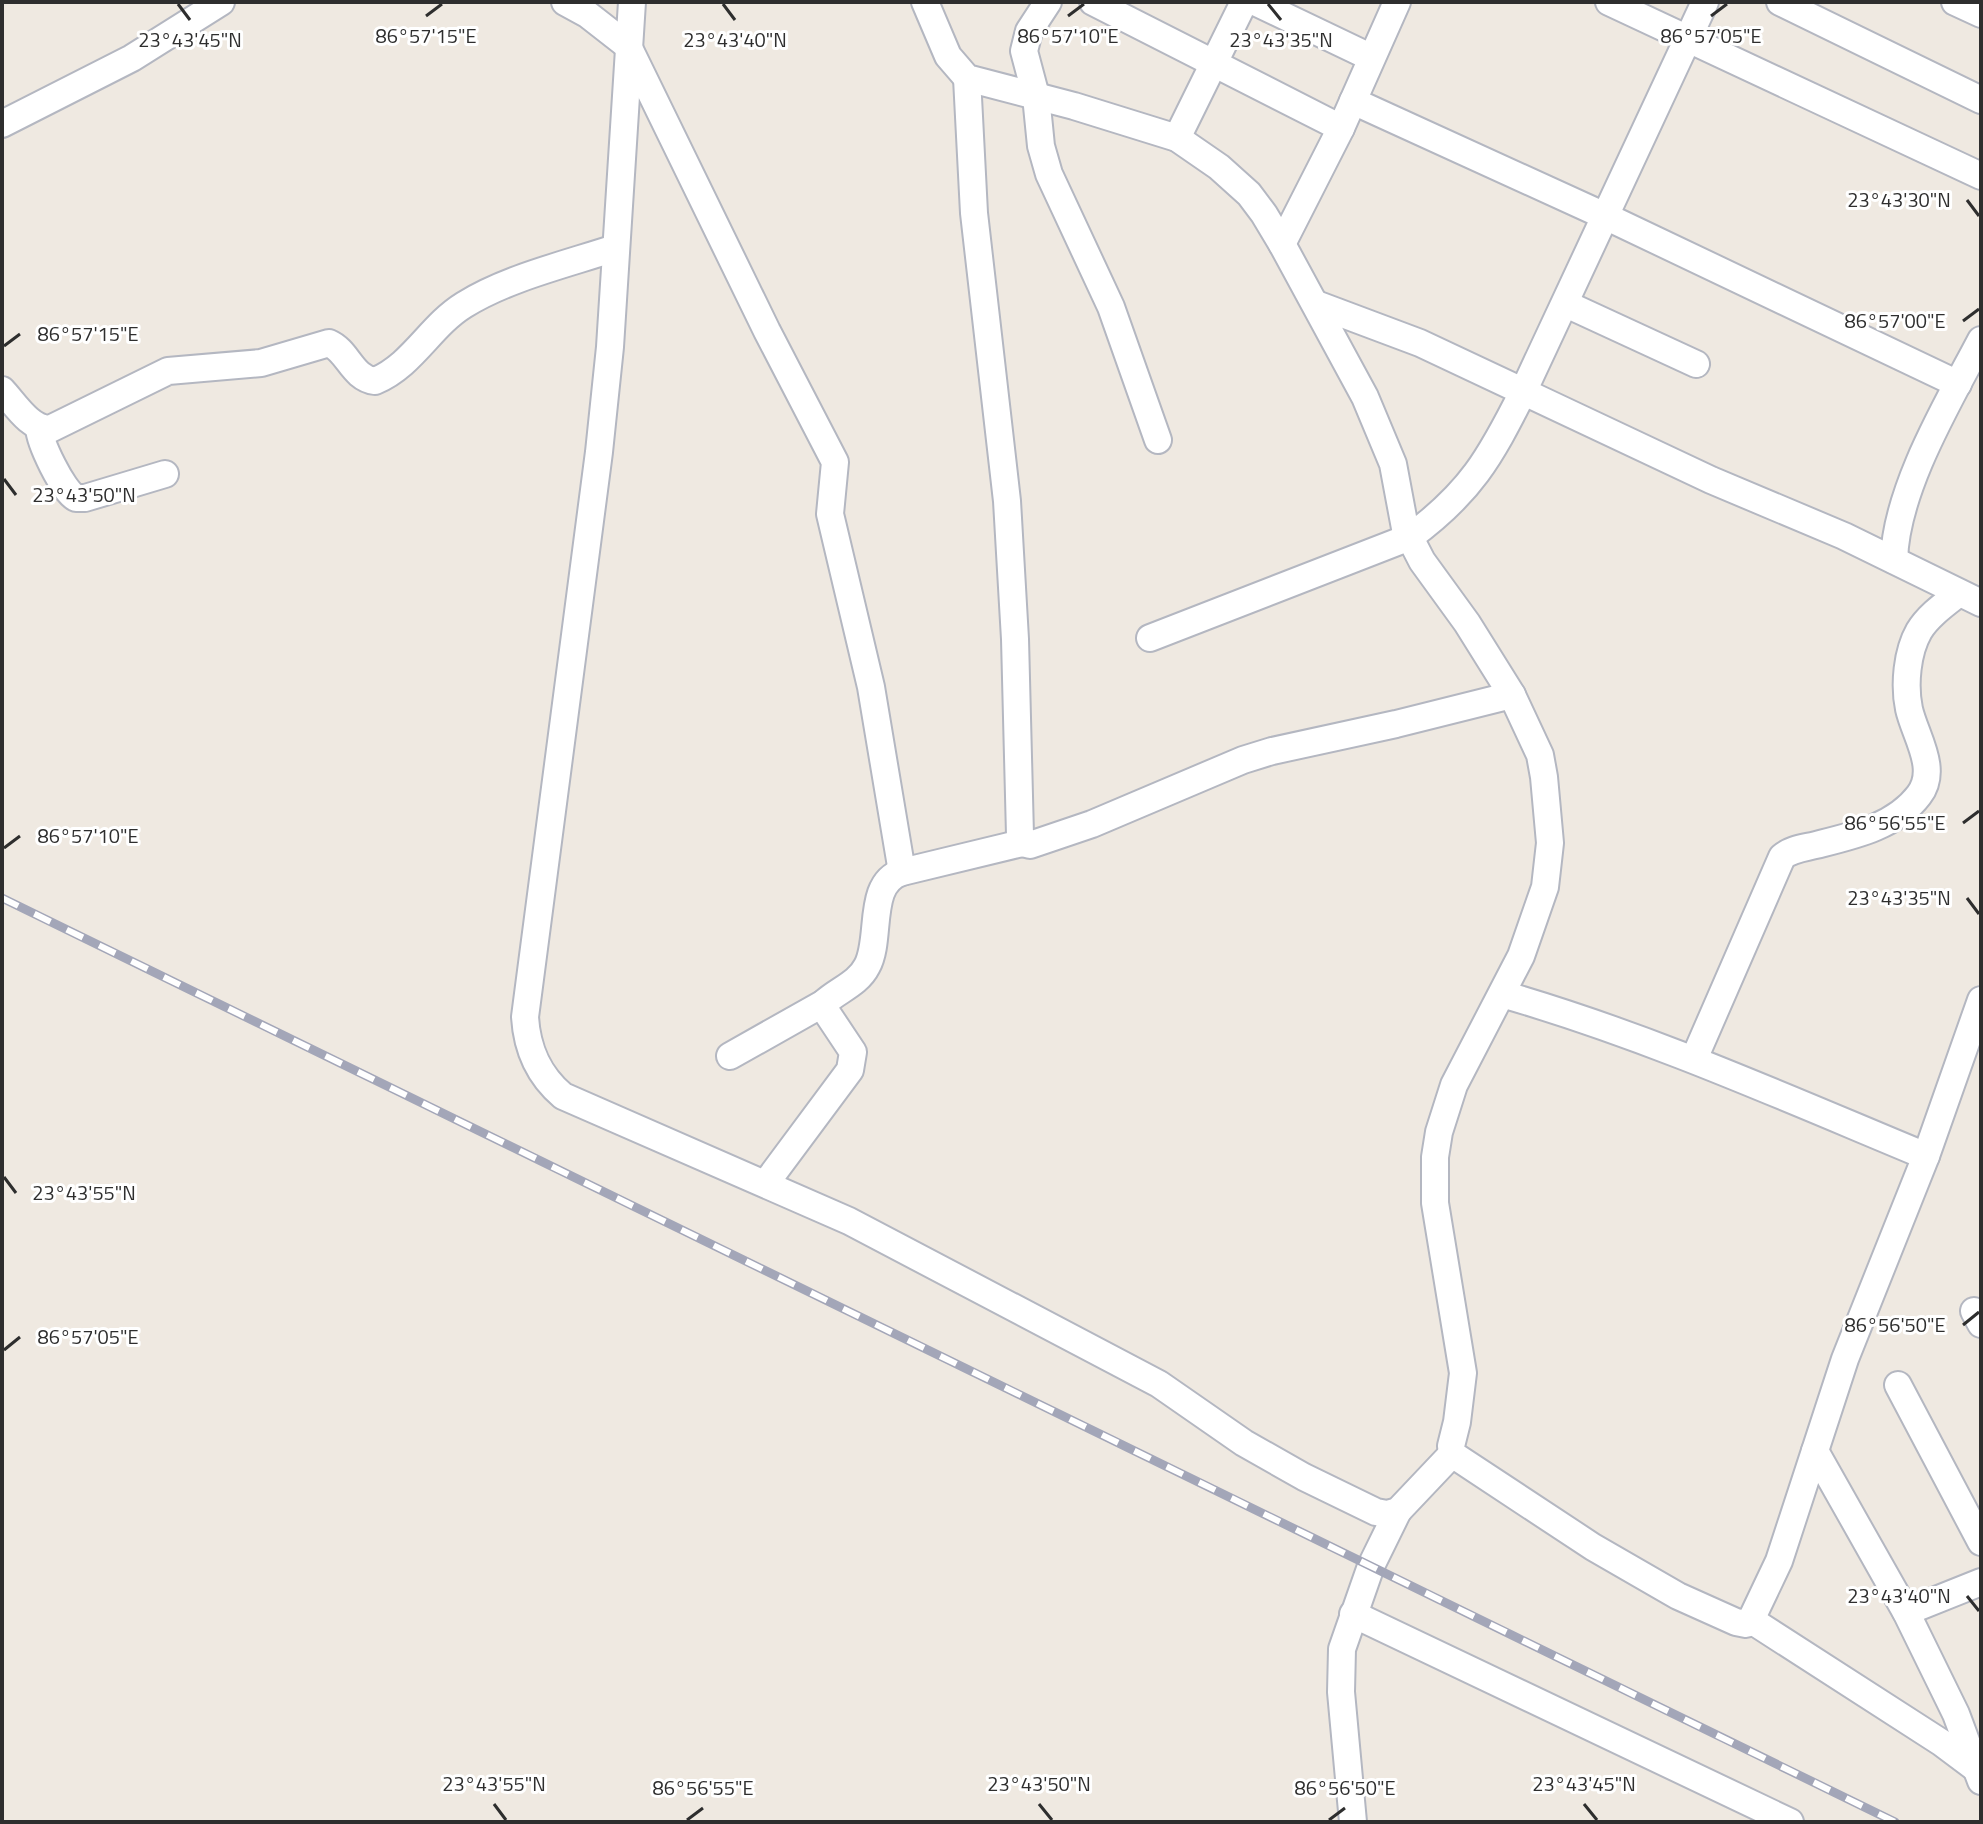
<svg xmlns="http://www.w3.org/2000/svg" width="1983" height="1824" font-family="'Titillium Web',sans-serif">
<rect width="100%" height="100%" fill="#efe9e1"/>
<g fill="none" stroke-linecap="round" stroke-linejoin="round">
<defs>
<g id="minor">
<polyline points="565,2 587,14 628,46 767,331 835,462 830,514 871,687 902,872"/>
<path d="M632,2L610,347L599,452L525,1017C527,1049 538,1075 563,1096L849,1221L1159,1384L1244,1443L1304,1477L1376,1512L1387,1514L1398,1511L1452,1454"/>
<polyline points="925,2 948,56 967,78 1074,106 1177,138 1219,167 1249,194 1264,214 1282,244 1365,397 1393,464 1405,528 1422,561 1467,623 1512,695 1540,755 1544,777 1550,843 1545,887 1521,956 1454,1085 1439,1132 1435,1157 1435,1203 1463,1373 1457,1422 1451,1446 1452,1454 1593,1547 1678,1596 1736,1622 1746,1624 1751,1620 1779,1561 1845,1359 1926,1156 1981,1000"/>
<polyline points="1048,2 1029,31 1024,51 1036,96 1041,146 1049,174 1111,307 1158,440"/>
<polyline points="1093,2 1341,128"/>
<polyline points="1255,2 1370,57"/>
<polyline points="1609,2 1981,176"/>
<polyline points="1780,2 1981,100"/>
<polyline points="1955,2 1981,14"/>
<polyline points="967,78 974,213 1007,501 1015,639 1020,835 1022,843 1030,845 1092,824 1243,760 1272,751 1396,724 1512,695"/>
<polyline points="1353,101 1605,216 1958,384"/>
<polyline points="2,124 132,58 221,2"/>
<polyline points="1177,138 1244,2"/>
<polyline points="1282,244 1341,128 1397,2"/>
<polyline points="1316,304 1420,343 1711,480 1844,536 1981,603"/>
<polyline points="1566,304 1696,364"/>
<path d="M2,390C15,404 30,429 50,429L168,371L261,363L329,343C348,351 352,378 375,381C413,365 430,326 464,305C507,278 567,264 615,248"/>
<path d="M39,428C40,443 62,490 76,498H85L165,474"/>
<path d="M1894,560C1896,489 1948,403 1981,340"/>
<path d="M1150,638L1410,537C1470,493 1490,458 1523,392L1705,2"/>
<path d="M1502,994C1648,1036 1786,1098 1926,1156"/>
<polyline points="730,1056 824,1003"/>
<path d="M1694,1059L1782,857C1791,849 1804,848 1816,845C1852,836 1895,827 1919,795C1939,769 1915,736 1909,709C1904,685 1907,652 1919,631C1928,616 1945,604 1959,593"/>
<path d="M766,1183L850,1070L853,1052L825,1010L824,1003C838,990 858,984 867,966C882,939 866,883 902,872L1022,843"/>
<polyline points="1974,1311 1981,1324"/>
<polyline points="1898,1385 1981,1542"/>
<polyline points="1815,1451 1906,1612 1956,1714 1981,1781"/>
<polyline points="1906,1612 1981,1582"/>
<polyline points="1353,1614 1790,1822"/>
<polyline points="1751,1620 1942,1743 1978,1770"/>
<polyline points="1353,1822 1341,1692 1342,1649 1371,1566 1398,1511"/>
</g>
</defs>
<use href="#minor" stroke="#b4b7c1" stroke-width="30"/>
<use href="#minor" stroke="#fff" stroke-width="26"/>
<defs>
<polyline id="rail" points="2,898 1895,1822"/>
</defs>
<use href="#rail" stroke="#a3a6b8" stroke-width="9"/>
<use href="#rail" stroke="#fff" stroke-width="6" stroke-dasharray="18" stroke-linecap="butt"/>
</g>
<path fill="none" stroke="#2e2e2e" stroke-width="3" d="M178,4L190,20M723,4L735,20M1268,4L1281,20M426,16L442,4M1068,16L1084,4M1711,16L1727,4M1967,200L1979,216M1963,321L1979,309M4,346L20,334M4,479L16,495M1963,823L1979,811M4,848L20,836M1967,898L1979,914M4,1177L16,1193M1963,1325L1979,1312M4,1350L20,1337M1967,1596L1979,1611M494,1804L506,1820M1039,1804L1052,1820M1584,1804L1597,1820M687,1820L703,1808M1329,1820L1345,1808"/>
<g font-size="20" text-anchor="middle" fill="#2e2e2e" stroke="#fff" stroke-width="6" stroke-linejoin="round" paint-order="stroke">
<text x="426" y="43">86°57'15"E</text>
<text x="1068" y="43">86°57'10"E</text>
<text x="1711" y="43">86°57'05"E</text>
<text x="190" y="47">23°43'45"N</text>
<text x="735" y="47">23°43'40"N</text>
<text x="1281" y="47">23°43'35"N</text>
<text x="1899" y="207">23°43'30"N</text>
<text x="1895" y="328">86°57'00"E</text>
<text x="88" y="341">86°57'15"E</text>
<text x="84" y="502">23°43'50"N</text>
<text x="1895" y="830">86°56'55"E</text>
<text x="88" y="843">86°57'10"E</text>
<text x="1899" y="905">23°43'35"N</text>
<text x="84" y="1200">23°43'55"N</text>
<text x="1895" y="1332">86°56'50"E</text>
<text x="88" y="1344">86°57'05"E</text>
<text x="1899" y="1603">23°43'40"N</text>
<text x="494" y="1791">23°43'55"N</text>
<text x="1039" y="1791">23°43'50"N</text>
<text x="1584" y="1791">23°43'45"N</text>
<text x="703" y="1795">86°56'55"E</text>
<text x="1345" y="1795">86°56'50"E</text>
</g>
<rect width="1983" height="1824" fill="none" stroke="#2e2e2e" stroke-width="8"/>
</svg>
